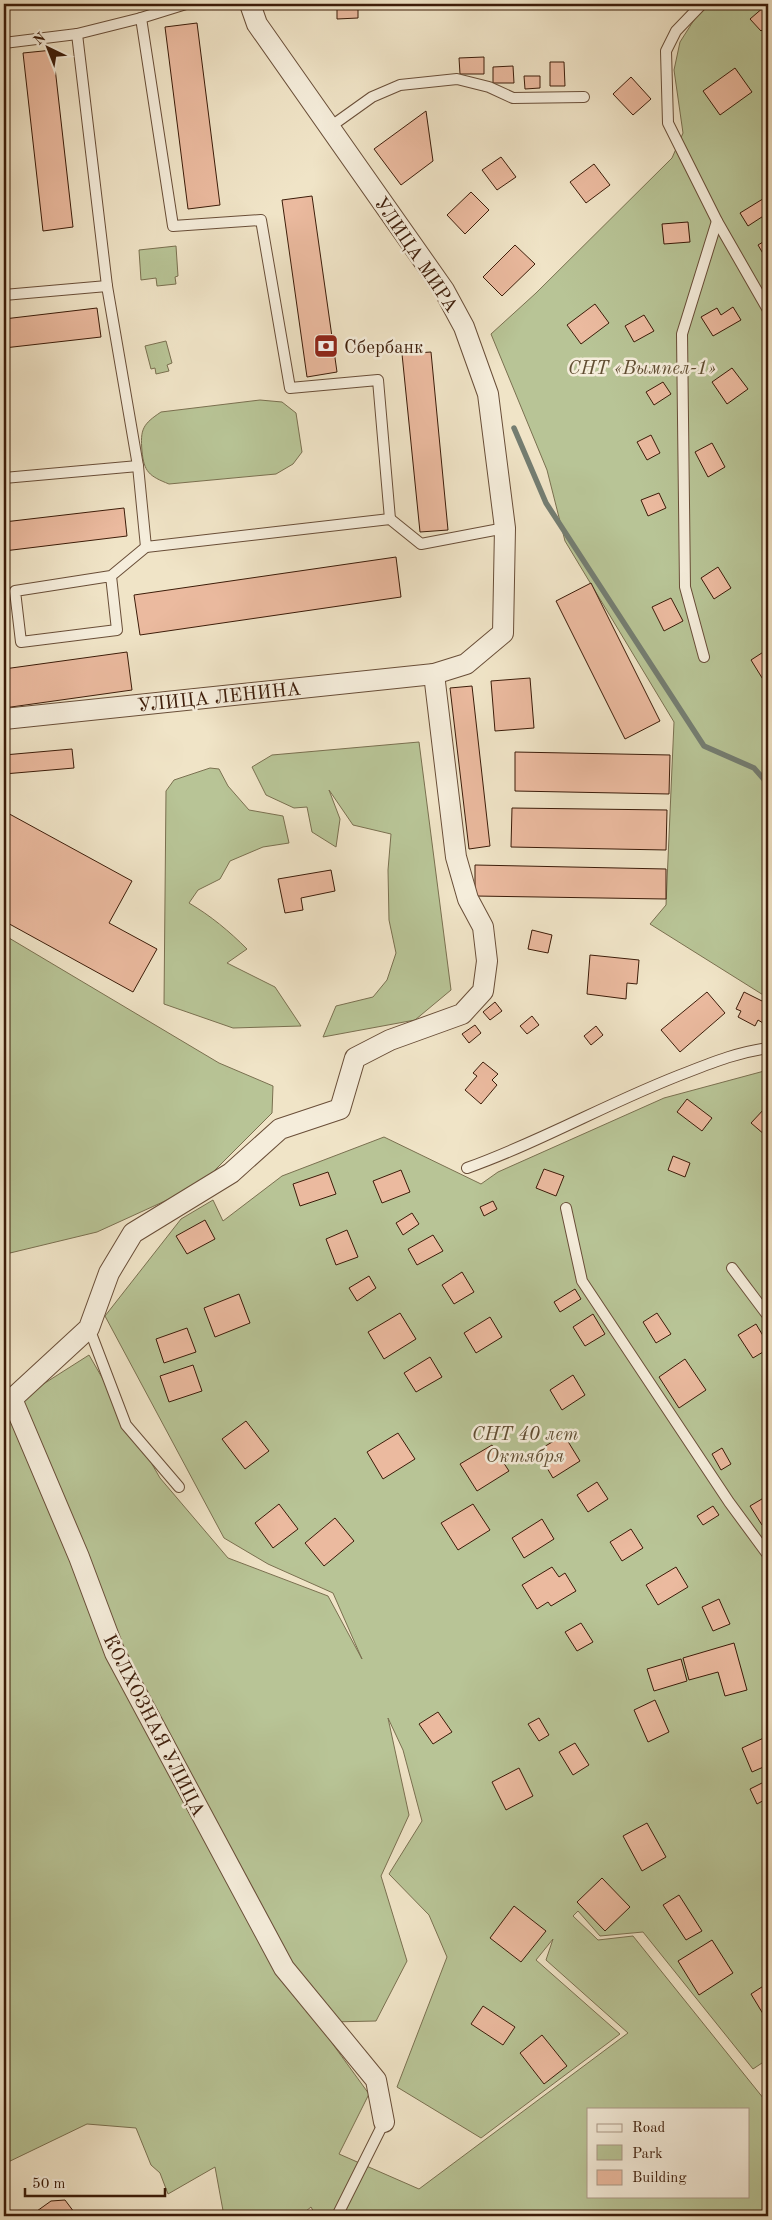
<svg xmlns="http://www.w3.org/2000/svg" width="772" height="2220" font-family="'Old Standard TT',serif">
<rect width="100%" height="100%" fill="#f0e4c7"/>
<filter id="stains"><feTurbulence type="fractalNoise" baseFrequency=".004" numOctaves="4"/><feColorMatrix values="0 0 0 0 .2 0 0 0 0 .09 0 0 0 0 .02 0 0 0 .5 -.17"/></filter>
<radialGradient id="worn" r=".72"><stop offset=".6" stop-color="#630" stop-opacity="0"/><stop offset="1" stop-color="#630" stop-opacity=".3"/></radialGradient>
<g fill="#b8c496" stroke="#7a7050" fill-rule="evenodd">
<polygon points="710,4 768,4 768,998 650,924 666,905 674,722 565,541 547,470 491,334 536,293 672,158 683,133 674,70 680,42 694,20"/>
<polygon points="176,246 178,276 175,277 176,284 157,286 156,278 141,280 139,250"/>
<polygon points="166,341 172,363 167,365 169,371 156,374 155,368 151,369 145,346"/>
<path d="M260,400L282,402L296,413L302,452L293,464L276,474L169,484C149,476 144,472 142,451C140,429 143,424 161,412Z"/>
<polygon points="419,742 451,990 415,1020 323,1037 336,1006 373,997 387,980 396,953 389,920 388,870 391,834 353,825 329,790 340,819 336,847 312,832 307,807 294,808 266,795 252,767 272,755"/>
<path d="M210,768L219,769L228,786L249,810L283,816L289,843L263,847L230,861L220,879L198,890L189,903C211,916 229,931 247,949L227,963L275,987L301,1026L233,1028L164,1004L166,791L174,780Z"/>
<polygon points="4,935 219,1063 273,1086 272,1113 200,1185 97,1232 10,1253 4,1251"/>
<path d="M768,1070V2059L753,2069L643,1932L600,1936L578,1911L573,1916L598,1940L633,1936L768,2104V2216H316L311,2207L300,2216H224L215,2167L168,2194L160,2173L151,2165L136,2128L87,2124L4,2164V1409L89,1355L160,1478L228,1558L328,1596L362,1659L333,1593L268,1564L224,1538L105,1316L181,1219L213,1200L223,1221L282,1176L384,1137L481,1184L498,1172L664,1098ZM388,1718L403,1750L422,1821L389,1874L429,1915L447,1957L397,2087L481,2138L620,2034L536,1960L553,1939L546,1960L628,2033L419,2189L339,2154L369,2094L332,2043L330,2022L376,2021L407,1961L381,1876L409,1815ZM588,2109H748V2196H588Z"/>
</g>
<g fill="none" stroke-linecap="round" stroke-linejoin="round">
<polyline stroke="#747d71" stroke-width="5.5" points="514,428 546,503 704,746 754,768 768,784"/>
</g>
<g fill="#ebba9f" stroke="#3c1c09">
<polygon points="337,4 358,4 358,18 337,19"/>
<polygon points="764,7 768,11 768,25 761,31 750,19"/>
<polygon points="197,23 220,205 188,209 165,27"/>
<polygon points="53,50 73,227 43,231 23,53"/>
<polygon points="484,57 484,74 460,74 459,58"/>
<polygon points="550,62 564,62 565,86 550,86"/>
<polygon points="513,66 514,83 493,83 493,67"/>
<polygon points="735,68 752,92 720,115 703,91"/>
<polygon points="524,76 540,76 540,88 525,89"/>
<polygon points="631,77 651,99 633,115 613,94"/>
<polygon points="426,111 433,161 401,185 374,149"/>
<polygon points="501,157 516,177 497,190 482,170"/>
<polygon points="594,164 610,185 586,203 570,182"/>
<polygon points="471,192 489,210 465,234 447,215"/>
<polygon points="312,196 337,372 307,377 282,200"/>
<polygon points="766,197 768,201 768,213 748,226 740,213"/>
<polygon points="688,222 690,242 664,244 662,224"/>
<polygon points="768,239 768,262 758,245"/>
<polygon points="515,245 535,264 502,296 483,277"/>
<polygon points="595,304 609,323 581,344 567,325"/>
<polygon points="733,307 741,320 713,336 701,317 717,308 721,315"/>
<polygon points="97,308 101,337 4,348 4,319"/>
<polygon points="644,315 654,331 634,342 625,326"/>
<polygon points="431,352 448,530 420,532 402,354"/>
<polygon points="732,368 748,389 727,404 712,382"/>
<polygon points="663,382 671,394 654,405 646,392"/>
<polygon points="651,435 660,453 647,460 637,442"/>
<polygon points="712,443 725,467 708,477 695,452"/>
<polygon points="659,493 666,508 648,516 641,500"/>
<polygon points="124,508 127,536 4,551 4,522"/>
<polygon points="396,557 401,597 140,635 134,595"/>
<polygon points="718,567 731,588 714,599 701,578"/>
<polygon points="591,583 660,721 625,739 556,601"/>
<polygon points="671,598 683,621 664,631 652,607"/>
<polygon points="768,649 768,678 764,681 751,660"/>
<polygon points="127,652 132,690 4,708 4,669"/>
<polygon points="530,678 534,728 495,731 491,681"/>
<polygon points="472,686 490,846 469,849 450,688"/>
<polygon points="72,749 74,768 4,774 4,755"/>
<polygon points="515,752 670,755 669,794 515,791"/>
<polygon points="512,808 667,810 666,850 511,847"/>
<polygon points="4,811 132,881 109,923 157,949 133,992 4,921"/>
<polygon points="475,865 666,869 666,899 475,896"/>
<polygon points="331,870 335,891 301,898 303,910 285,913 278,879"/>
<polygon points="532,930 552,935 548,953 528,949"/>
<polygon points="590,955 639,960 637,984 627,983 626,999 587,994"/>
<polygon points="707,992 725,1013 680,1052 661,1030"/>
<polygon points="744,992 768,1004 768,1012 763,1023 758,1020 755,1026 738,1017 741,1011 736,1009"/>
<polygon points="495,1002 502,1011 490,1020 483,1012"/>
<polygon points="532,1016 539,1025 527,1034 520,1026"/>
<polygon points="475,1025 481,1033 469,1043 462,1034"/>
<polygon points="596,1026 603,1035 591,1045 584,1036"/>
<polygon points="483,1062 498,1074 492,1080 497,1085 481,1104 465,1090 477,1076 473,1073"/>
<polygon points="687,1099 712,1118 702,1131 677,1112"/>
<polygon points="765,1108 768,1111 768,1132 765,1135 751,1123"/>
<polygon points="673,1156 690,1163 685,1177 668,1170"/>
<polygon points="544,1169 564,1176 556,1196 536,1188"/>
<polygon points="401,1170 410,1192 382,1203 373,1181"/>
<polygon points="328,1172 336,1194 300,1206 293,1184"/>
<polygon points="493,1201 497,1209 484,1216 480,1207"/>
<polygon points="412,1213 419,1224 403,1235 396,1223"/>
<polygon points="205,1220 215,1239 187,1254 176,1236"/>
<polygon points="347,1230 358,1257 336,1265 326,1239"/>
<polygon points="433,1235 443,1251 417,1265 408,1249"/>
<polygon points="462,1272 474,1292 454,1304 442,1285"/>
<polygon points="369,1276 376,1288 357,1301 349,1288"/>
<polygon points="575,1289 581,1299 560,1312 554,1302"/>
<polygon points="239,1294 250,1323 215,1337 204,1308"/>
<polygon points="400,1313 416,1339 384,1359 368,1332"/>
<polygon points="657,1313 671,1334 656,1343 643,1322"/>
<polygon points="593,1314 605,1334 585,1346 573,1327"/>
<polygon points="490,1317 502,1337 476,1353 464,1333"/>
<polygon points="756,1324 768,1344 768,1349 753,1358 738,1335"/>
<polygon points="187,1328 196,1352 164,1363 156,1339"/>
<polygon points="430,1357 442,1377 416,1392 404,1373"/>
<polygon points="685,1359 706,1390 679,1408 659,1377"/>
<polygon points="193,1365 202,1391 169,1402 160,1376"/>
<polygon points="573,1375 585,1395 562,1410 550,1390"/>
<polygon points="246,1421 269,1451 245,1469 222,1439"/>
<polygon points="398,1433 415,1459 383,1479 367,1452"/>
<polygon points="564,1435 580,1461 553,1478 537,1451"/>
<polygon points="492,1445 509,1471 477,1491 460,1464"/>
<polygon points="722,1448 731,1464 721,1470 712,1454"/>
<polygon points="597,1482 608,1499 588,1512 577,1495"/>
<polygon points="767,1496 768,1521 762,1525 750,1506"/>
<polygon points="279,1504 298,1529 273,1548 255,1523"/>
<polygon points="473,1504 490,1530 458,1550 441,1523"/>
<polygon points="713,1506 719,1515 703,1525 697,1516"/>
<polygon points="335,1518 354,1541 324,1566 305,1543"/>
<polygon points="542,1519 554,1539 524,1558 512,1538"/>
<polygon points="631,1529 643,1548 622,1561 610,1542"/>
<polygon points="552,1567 559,1577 565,1573 576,1591 551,1606 548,1602 537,1609 522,1585"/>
<polygon points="676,1567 688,1587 658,1605 646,1585"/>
<polygon points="719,1599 730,1624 713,1631 702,1607"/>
<polygon points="581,1623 593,1642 577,1651 565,1632"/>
<polygon points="734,1643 747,1690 725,1696 718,1672 689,1680 683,1658"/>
<polygon points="681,1659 687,1681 654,1691 647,1669"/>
<polygon points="655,1700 669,1732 648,1742 634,1710"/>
<polygon points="438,1712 452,1732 433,1744 419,1724"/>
<polygon points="539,1718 549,1735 539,1741 528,1724"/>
<polygon points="768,1736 768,1765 752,1772 742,1748"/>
<polygon points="575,1743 589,1765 573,1775 559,1752"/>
<polygon points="519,1768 533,1796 506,1810 492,1782"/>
<polygon points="768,1780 768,1798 757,1804 750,1789"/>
<polygon points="647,1823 666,1857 642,1871 623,1836"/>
<polygon points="602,1878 630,1907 605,1931 577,1902"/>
<polygon points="679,1895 702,1931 686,1940 663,1905"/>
<polygon points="514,1906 546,1931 521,1962 490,1938"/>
<polygon points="712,1940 733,1973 699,1995 678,1961"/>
<polygon points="768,1983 768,2022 751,1994"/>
<polygon points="483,2006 515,2027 503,2045 471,2024"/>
<polygon points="542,2035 567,2066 544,2084 520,2053"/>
<polygon points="65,2200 77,2216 30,2216 51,2201"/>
</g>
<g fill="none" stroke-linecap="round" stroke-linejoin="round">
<defs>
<g id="lane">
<polyline points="186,4 141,18 173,226 261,220 290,388 378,380 390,519"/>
<polyline points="702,4 676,31 666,51 668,123 717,221 768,310"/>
<polyline points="4,43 77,34"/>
<polyline points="330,127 372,97 400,85 457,79 489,87 513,98 584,97"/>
<polyline points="107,286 77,34 141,18"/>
<polyline points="4,295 107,286 138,466 146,547 390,519 421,544 505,528"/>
<polyline points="4,478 138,466"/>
<polyline points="111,576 15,591 21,642 117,630 111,576 146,547"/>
<polyline points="704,657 685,587 682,334 717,221"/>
<path d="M467,1168C543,1141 613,1100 688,1072C716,1061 739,1052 768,1048"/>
<polyline points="566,1208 582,1281 729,1502 768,1555"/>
<polyline points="732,1268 768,1316"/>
<polyline points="89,1328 126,1425 179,1487"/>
<polyline points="337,2216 384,2122"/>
</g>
<g id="street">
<polyline points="4,719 434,674 466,664 503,633 505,528 488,394 464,327 444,290 257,24 250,4"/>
<polyline points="384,2122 376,2080 284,1968 115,1653 79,1557 12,1399 89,1328 109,1273 133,1233 231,1173 280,1129 340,1109 355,1058 390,1040 462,1014 483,991 487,961 483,927 468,899 456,857 434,674"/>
</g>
</defs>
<use href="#lane" stroke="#694e38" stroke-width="12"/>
<use href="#street" stroke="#694e38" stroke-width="22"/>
<use href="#lane" stroke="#f5eddb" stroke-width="10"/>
<use href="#street" stroke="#f5eddb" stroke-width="20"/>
</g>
<defs>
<symbol id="bank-square" viewBox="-11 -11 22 22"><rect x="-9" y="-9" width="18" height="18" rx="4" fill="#8f2418" stroke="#f5eddb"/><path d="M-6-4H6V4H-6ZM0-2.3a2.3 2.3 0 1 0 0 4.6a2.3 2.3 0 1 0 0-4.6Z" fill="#fff"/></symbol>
</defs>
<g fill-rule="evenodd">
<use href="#bank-square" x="312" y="332" width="28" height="28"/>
</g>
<g text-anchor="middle" stroke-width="5" stroke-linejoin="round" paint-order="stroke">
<g font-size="19" fill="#3c1c09" stroke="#f5eddb">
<text transform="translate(417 254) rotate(56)" y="7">УЛИЦА МИРА</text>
<text transform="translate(219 696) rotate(-6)" y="7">УЛИЦА ЛЕНИНА</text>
<text transform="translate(155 1725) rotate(63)" y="7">КОЛХОЗНАЯ УЛИЦА</text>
</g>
<g font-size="19" fill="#3c1c09" stroke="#f5eddb" text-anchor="start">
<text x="344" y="353">Сбербанк</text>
</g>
<g font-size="19" font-style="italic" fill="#614e33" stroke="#f5eddb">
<text x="642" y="374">СНТ «Вымпел-1»</text>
<text x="525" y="1440">СНТ 40 лет<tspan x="525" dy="22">Октября</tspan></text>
</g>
</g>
<rect width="772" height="2220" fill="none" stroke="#f0e4c7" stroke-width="20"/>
<rect x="5" y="5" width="762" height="2210" fill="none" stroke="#3c1c09" stroke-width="2.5"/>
<rect x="10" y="10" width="752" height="2200" fill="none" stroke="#3c1c09"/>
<rect x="587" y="2108" width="162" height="90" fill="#f5eddb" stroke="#ab9987"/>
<rect x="597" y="2124" width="25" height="8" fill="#f5eddb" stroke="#ab9987"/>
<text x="632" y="2132" font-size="15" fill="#3c1c09">Road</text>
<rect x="597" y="2145" width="25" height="15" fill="#b8c496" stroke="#ab9987"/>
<text x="632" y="2158" font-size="15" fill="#3c1c09">Park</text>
<rect x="597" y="2170" width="25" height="15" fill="#ebba9f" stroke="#ab9987"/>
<text x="632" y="2182" font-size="15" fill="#3c1c09">Building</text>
<g transform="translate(48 48) rotate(317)" stroke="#f5eddb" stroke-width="4" paint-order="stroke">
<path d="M0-4L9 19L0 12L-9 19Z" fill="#3c1c09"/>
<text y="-8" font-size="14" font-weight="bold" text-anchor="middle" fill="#3c1c09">N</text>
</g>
<path d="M25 2188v8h140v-8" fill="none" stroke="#3c1c09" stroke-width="2.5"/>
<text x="32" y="2188" font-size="15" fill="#3c1c09" stroke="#f5eddb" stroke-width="4" paint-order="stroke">50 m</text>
<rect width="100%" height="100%" filter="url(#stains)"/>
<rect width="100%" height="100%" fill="url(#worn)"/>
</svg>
